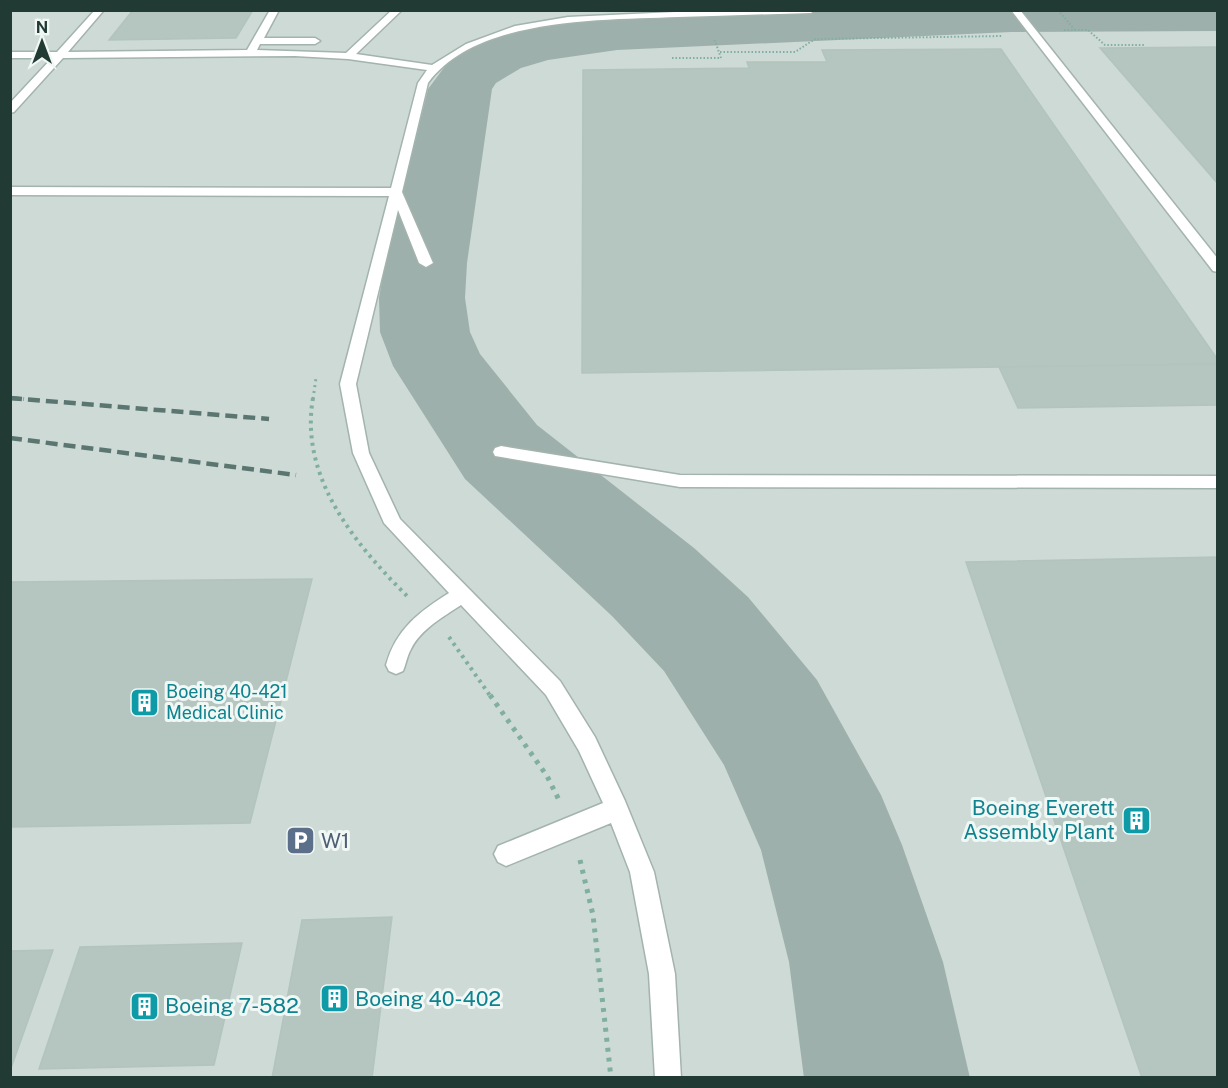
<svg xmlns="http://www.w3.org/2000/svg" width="1228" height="1088" font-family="'Public Sans',sans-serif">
<rect width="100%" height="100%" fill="#e0ebe6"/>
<rect fill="#cedad5" x="11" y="11" width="1206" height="1066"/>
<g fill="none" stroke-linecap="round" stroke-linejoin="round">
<polygon fill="#9eb0ab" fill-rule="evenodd" points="709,10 1218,10 1218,31 1011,32 617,50 548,60 521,68 496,83 492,89 467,263 465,298 470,332 480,354 537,425 694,548 748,597 817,680 881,795 902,845 943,962 970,1078 804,1078 789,962 761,850 724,765 664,671 612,616 465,479 393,366 380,332 379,298 385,263 428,89 452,57 477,42 541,25 617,14"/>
</g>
<g fill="#b5c5bf" stroke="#b2c4bd" stroke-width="1.5">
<polygon points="133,10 253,10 236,38 109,40"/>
<polygon points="1218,47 1218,184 1100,48"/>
<polygon points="1001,49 1218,360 1218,364 582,373 583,70 749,68 747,62 827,62 822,50"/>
<polygon points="1218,364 1218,405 1018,408 999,367"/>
<polygon points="1218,557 1218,1078 1142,1078 966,562"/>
<polygon points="312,579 250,823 10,827 10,582"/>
<polygon points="392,917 372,1078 272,1078 302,920"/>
<polygon points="242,943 214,1065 39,1069 80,947"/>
<polygon points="53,950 10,1071 10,951"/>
</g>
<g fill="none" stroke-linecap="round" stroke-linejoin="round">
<defs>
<g id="minor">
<path d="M95,10H104L68,52L247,50L270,10H279L264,38H315L320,41L315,44H260L257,50L346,53L392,10H402L356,54L432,65L466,44L515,26L568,17L718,10H815L811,13C767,14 722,16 678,17C604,20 476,17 428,83L402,192L433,263L426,267L419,263L398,210L356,384L369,453L400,519L560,681L595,737L625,801L654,872L675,974L681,1078H655L649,974L630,872L611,823L506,866L498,862L494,854L498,846L603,803L579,751L546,695L461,605C443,617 421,629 411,649C407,656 406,664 403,671L396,674L389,671L386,665C396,629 419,612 449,593L384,523L353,453L340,384L389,196L10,195V187L391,188L418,83L427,70L348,59L295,56L63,58L14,112L10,113V103L52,58H10V52H57Z"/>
<polygon points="1011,10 1020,10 1218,259 1218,272 1213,271"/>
<polygon points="501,446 680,475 1218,476 1218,488 680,487 495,456 493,452 495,448"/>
</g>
</defs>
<use href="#minor" stroke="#a3b3ad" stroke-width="3"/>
<g stroke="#80aea1" stroke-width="2" stroke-dasharray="1.5 2" stroke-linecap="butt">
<polyline points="1058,10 1074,29"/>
<polyline points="1064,30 1088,30 1105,45 1144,45"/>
<polyline points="720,52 795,52 815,39 1003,36"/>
<polyline points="672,58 721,58 714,38"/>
</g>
<polyline stroke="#80aea1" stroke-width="3" stroke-dasharray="2 4" stroke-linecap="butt" points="313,399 316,378"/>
<g stroke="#80aea1" stroke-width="4" stroke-dasharray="3 4.5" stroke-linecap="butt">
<path d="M313,398C299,478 356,545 408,597"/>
<polyline points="449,637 491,697"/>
</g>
<g stroke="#80aea1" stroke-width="5" stroke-dasharray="4 6" stroke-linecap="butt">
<polyline points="490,695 547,776 559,800"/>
<polyline points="580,860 593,915 611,1078"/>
</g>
<use href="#minor" fill="#fff" fill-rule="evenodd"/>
<polyline stroke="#5b7670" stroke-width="4" stroke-dasharray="9 4.5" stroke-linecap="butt" points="10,398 24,399"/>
<g stroke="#5b7670" stroke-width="4.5" stroke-dasharray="12 6" stroke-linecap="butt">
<polyline points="10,398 269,419"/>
<polyline points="10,438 296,475"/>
</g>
</g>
<defs>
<symbol id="building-square" viewBox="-11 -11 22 22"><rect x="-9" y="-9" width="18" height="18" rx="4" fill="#0f9aa8" stroke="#f0f7f4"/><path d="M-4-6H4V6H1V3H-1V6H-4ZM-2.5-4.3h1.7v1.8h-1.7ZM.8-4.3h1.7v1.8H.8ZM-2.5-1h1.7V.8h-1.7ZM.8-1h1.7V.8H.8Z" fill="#fff"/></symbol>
<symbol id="parking-square" viewBox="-11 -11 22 22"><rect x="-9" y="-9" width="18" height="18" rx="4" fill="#5c6f8a" stroke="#f0f7f4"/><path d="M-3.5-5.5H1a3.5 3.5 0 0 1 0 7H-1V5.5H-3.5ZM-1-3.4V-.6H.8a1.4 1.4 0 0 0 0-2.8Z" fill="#fff"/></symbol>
</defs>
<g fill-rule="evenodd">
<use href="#building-square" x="128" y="686" width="33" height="33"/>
<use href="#building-square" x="1120" y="804" width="33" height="33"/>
<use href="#parking-square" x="284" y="824" width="33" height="33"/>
<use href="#building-square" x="318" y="982" width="33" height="33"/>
<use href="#building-square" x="128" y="990" width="33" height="33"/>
</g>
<g text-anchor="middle" stroke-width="6" stroke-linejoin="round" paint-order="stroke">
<g font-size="18" fill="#0d838f" stroke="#f0f7f4" text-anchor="start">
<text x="166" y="698">Boeing 40-421<tspan x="166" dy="21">Medical Clinic</tspan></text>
</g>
<g font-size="21" fill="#0d838f" stroke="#f0f7f4" text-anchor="start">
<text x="1115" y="815" text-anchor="end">Boeing Everett<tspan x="1115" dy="24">Assembly Plant</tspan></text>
<text x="355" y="1006">Boeing 40-402</text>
<text x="165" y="1013">Boeing 7-582</text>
</g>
<g font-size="21" fill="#4e5e75" stroke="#f0f7f4" text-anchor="start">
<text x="321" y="848">W1</text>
</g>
</g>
<rect width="1228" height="1088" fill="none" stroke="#213b34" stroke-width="24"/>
<g transform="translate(42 42)" stroke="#f0f7f4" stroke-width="4.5" paint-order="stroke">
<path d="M0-4.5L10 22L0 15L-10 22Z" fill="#213b34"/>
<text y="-9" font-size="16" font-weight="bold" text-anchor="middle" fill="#213b34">N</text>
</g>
</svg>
